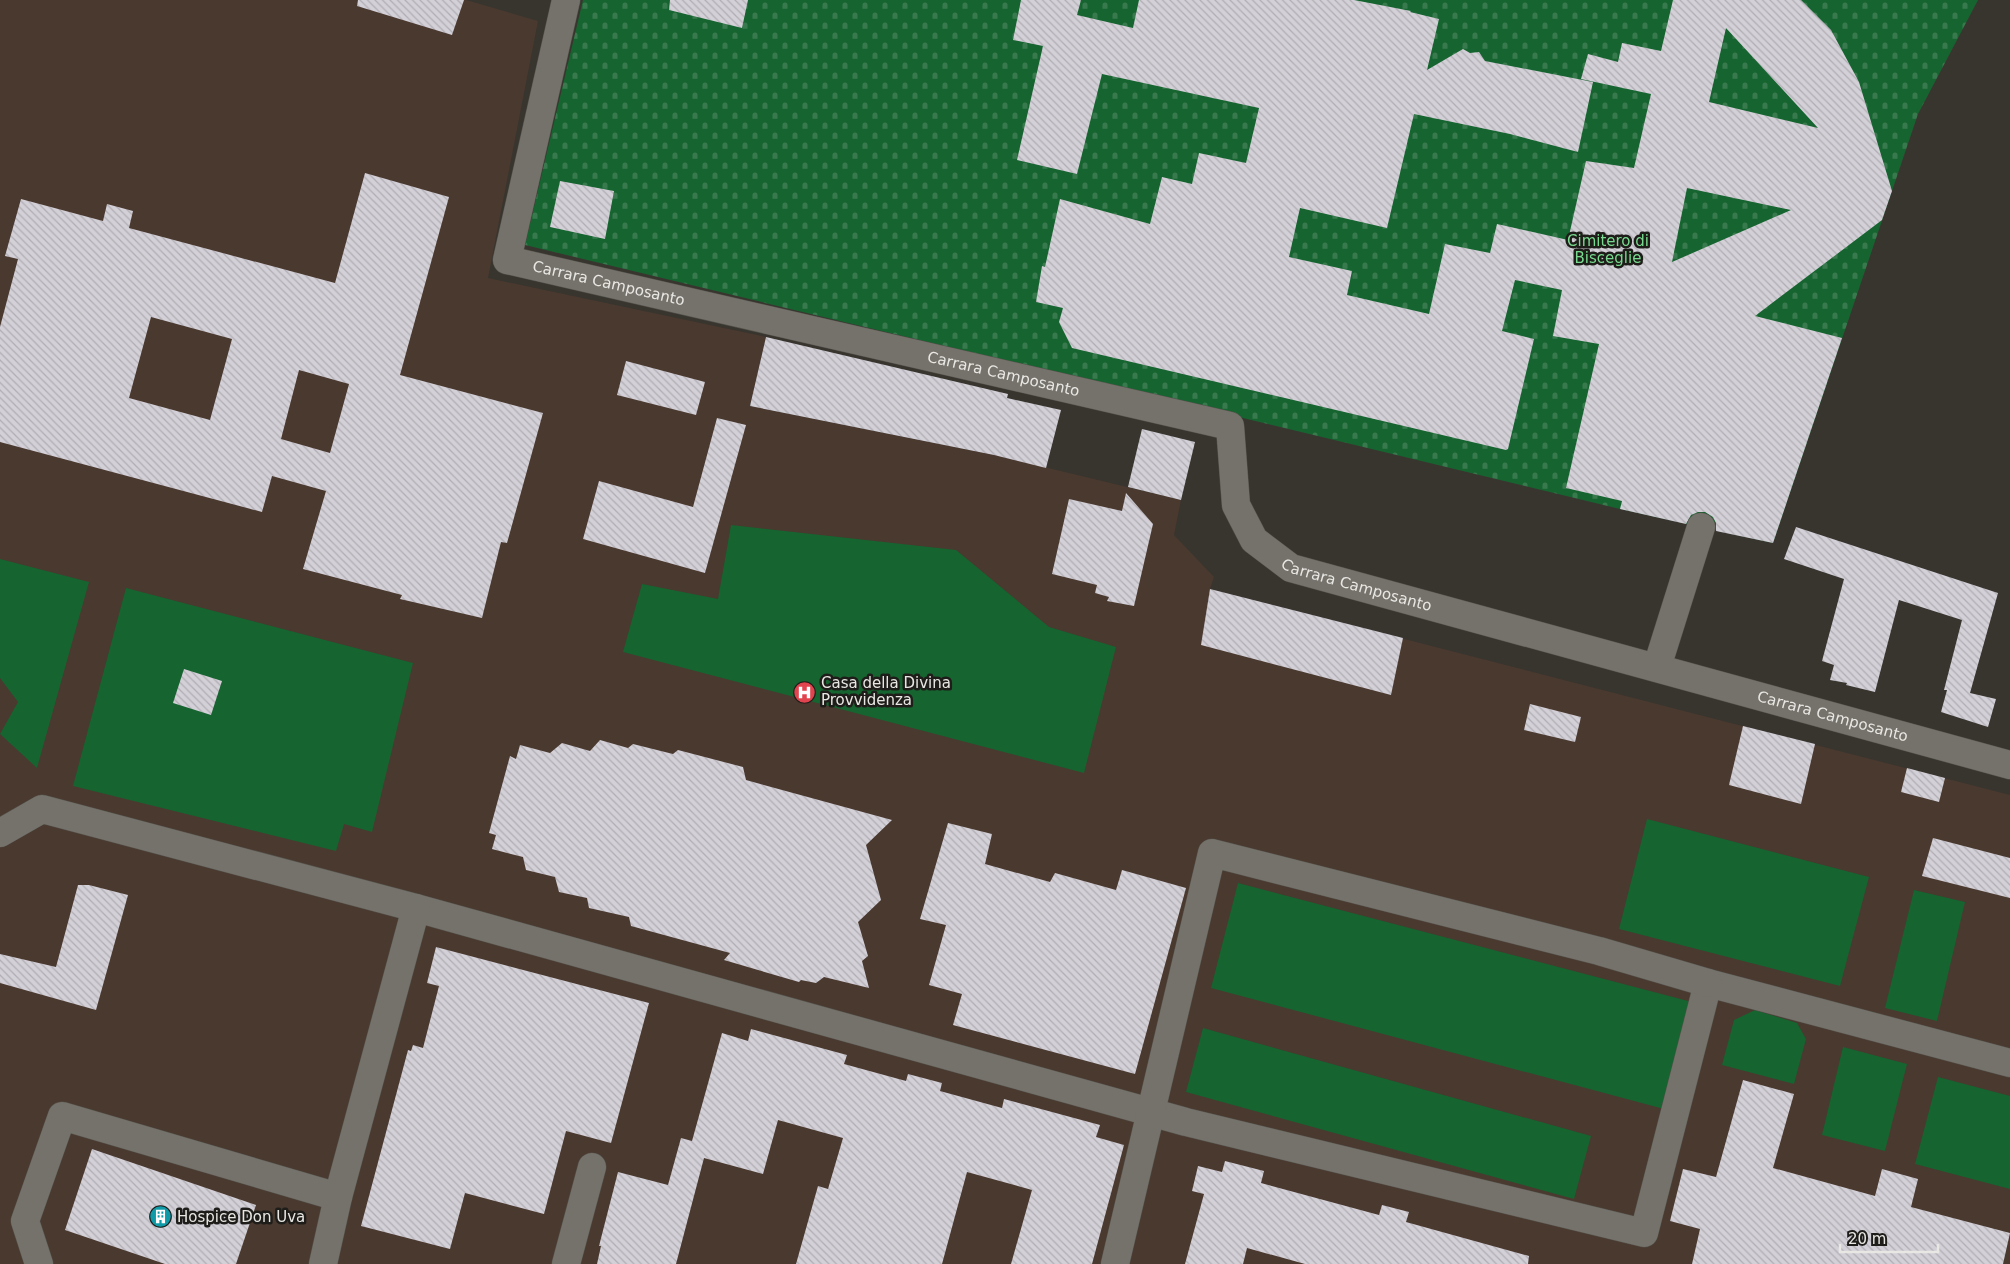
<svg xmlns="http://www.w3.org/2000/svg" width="2010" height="1264" font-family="'DejaVu Sans',sans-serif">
<defs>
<pattern id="cemetery-stones" width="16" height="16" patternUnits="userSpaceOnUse" patternTransform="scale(1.25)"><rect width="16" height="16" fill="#16642f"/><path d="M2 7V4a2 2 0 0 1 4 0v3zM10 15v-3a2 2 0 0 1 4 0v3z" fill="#387a4d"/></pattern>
<pattern id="building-back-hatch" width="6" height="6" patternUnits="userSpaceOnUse" patternTransform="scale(1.25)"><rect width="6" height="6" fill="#d3d0d8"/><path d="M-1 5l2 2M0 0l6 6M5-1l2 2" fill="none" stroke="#b0adb3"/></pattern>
</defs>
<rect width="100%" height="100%" fill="#38352f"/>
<polygon fill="#4a392f" points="0,0 466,0 538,21 488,278 766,337 750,406 994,455 1181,500 1174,535 1214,577 1210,589 2010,795 2010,1264 0,1264"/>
<g fill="#16642f">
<polygon points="731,525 956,550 1049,627 1116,647 1084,773 623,652 642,584 718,599"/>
<polygon points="0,559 89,582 37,768 0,734 18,702 0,678"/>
<polygon points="126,588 413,663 372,832 344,824 336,851 73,786"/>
<polygon points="1647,819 1869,877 1840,986 1619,929"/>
<polygon points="1238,883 1692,1002 1664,1109 1211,988"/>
<polygon points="1914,890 1965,902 1937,1021 1885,1008"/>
<polygon points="1755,1010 1797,1023 1806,1039 1794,1084 1722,1065 1734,1020"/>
<polygon points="1203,1028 1591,1136 1574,1199 1186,1092"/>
<polygon points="1843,1047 1907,1064 1885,1151 1822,1135"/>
<polygon points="1938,1077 2010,1096 2010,1189 1915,1164"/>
</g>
<polygon fill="url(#cemetery-stones)" points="583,0 1978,0 1918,114 1773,543 1620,509 525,245"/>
<g fill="url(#building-back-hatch)" fill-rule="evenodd">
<polygon points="358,0 464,0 452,35 357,6"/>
<polygon points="670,0 748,0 742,28 669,10"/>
<path d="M1021,0H1081L1077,15L1133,28L1139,0H1354L1411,11L1410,12L1439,19L1427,70L1463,49L1470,53L1479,52L1485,61L1593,82L1578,152L1510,134L1414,114L1387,228L1300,208L1289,257L1352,271L1347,295L1429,314L1445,244L1490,253L1497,224L1568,240L1586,161L1634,168L1651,94L1581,79L1588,54L1618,62L1622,43L1661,51L1673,0H1801L1831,30L1859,82L1892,191L1882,220L1755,316L1842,338L1773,543L1716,531V523L1713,517L1705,512H1698L1691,515L1686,524L1620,509L1622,501L1566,488L1599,344L1553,336L1562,290L1515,280L1502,331L1534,339L1508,449L1506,450L1072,348L1059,322L1063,308L1036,302L1042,266L1045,267L1060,199L1150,224L1162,177L1192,184L1199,153L1246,163L1259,108L1102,74L1077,174L1017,160L1043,46L1013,40ZM1726,28L1818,128L1709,102ZM1687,188L1791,210L1672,262Z"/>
<path d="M365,173L449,197L400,375L543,413L507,543L501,542L482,618L400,599L402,595L303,569L326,491L272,476L262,512L0,442V327L18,259L5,256L21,199L103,221L107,204L133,211L129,228L335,283ZM151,317L232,339L210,420L129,398ZM299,370L349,384L330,453L281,439Z"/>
<polygon points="560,181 614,191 605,239 550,227"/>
<polygon points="766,337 1008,394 1007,398 1061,410 1046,468 994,455 750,406"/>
<polygon points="626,361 705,382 696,415 617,395"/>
<polygon points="717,418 746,425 705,573 583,539 599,481 693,507"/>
<polygon points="1142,429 1195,442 1181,500 1128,487"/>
<polygon points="1126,493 1153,524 1134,606 1107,601 1109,597 1095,593 1097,585 1052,574 1069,499 1122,511"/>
<polygon points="1796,527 1998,593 1970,693 1996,699 1988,727 1941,712 1947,690 1944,690 1962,620 1899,600 1875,692 1846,685 1847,683 1830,680 1834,665 1822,661 1844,579 1784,559"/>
<polygon points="1210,589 1403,638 1391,695 1201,645"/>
<polygon points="184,669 222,681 211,715 173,703"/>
<polygon points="1530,704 1581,717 1575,742 1524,730"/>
<polygon points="1743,726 1815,744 1801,804 1729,785"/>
<polygon points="600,740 628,748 633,744 673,754 678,750 743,767 746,780 892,820 866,845 881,900 858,922 868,956 862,961 869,988 824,977 816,983 801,980 799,982 724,960 730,953 631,926 629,917 589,908 587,898 559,892 555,877 526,870 523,857 492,849 496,835 489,833 510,756 516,759 520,745 550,753 562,743 590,751"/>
<polygon points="1907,768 1945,778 1939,802 1901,792"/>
<polygon points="948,823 992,834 985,864 1050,882 1055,873 1116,890 1122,870 1186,888 1135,1074 953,1025 962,994 929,985 946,925 920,919"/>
<polygon points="1933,838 2010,858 2010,898 1922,876"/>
<polygon points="78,885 89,885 128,895 96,1010 0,983 0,954 56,967"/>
<polygon points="436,947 649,1003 611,1143 566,1131 544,1214 465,1193 450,1249 361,1226 408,1050 411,1051 413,1045 423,1048 439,986 427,983"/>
<polygon points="751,1029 847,1055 844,1064 906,1081 908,1074 942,1083 940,1091 1002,1108 1004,1099 1100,1125 1096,1137 1124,1145 1092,1264 1011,1264 1032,1190 967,1172 942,1264 796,1264 818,1186 828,1189 843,1138 778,1120 763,1174 704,1158 676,1264 597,1264 601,1246 599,1246 618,1172 668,1185 681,1138 692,1141 722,1033 748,1041"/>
<polygon points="1743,1080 1794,1094 1773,1168 1875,1196 1882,1169 1918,1179 1911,1207 2010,1233 2003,1264 1692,1264 1700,1229 1670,1221 1683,1169 1716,1177"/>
<polygon points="92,1149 256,1205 236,1264 165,1264 65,1230"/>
<polygon points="1225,1161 1264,1171 1261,1183 1379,1215 1382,1205 1409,1212 1406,1222 1529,1256 1528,1264 1305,1264 1247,1248 1243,1264 1185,1264 1204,1194 1192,1191 1198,1166 1222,1172"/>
</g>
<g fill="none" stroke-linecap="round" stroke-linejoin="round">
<defs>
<g id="minor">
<path id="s1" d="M566,0L507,260L1230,426L1236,505L1254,540L1291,568L2010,765"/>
<polyline points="1657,667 1701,527"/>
<polyline points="0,833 42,809 416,908 1186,1122 1644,1233 1708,983 2010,1063"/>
<polyline points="39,1264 25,1221 62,1116 338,1197"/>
<polyline points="323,1264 338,1197 416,908"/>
<polyline points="566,1264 592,1167"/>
<polyline points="1115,1264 1212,853 1599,951 1708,983"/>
</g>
</defs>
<use href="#minor" stroke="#54524c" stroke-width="29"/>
<use href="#minor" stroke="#75726b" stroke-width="28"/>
</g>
<defs>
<symbol id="hospital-disc" viewBox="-11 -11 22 22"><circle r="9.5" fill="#e0444e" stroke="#1e1d1a"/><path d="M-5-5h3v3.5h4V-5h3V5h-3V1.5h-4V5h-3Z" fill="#fff"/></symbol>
<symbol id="building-disc" viewBox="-11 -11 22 22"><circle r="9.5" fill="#0f9aa8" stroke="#1e1d1a"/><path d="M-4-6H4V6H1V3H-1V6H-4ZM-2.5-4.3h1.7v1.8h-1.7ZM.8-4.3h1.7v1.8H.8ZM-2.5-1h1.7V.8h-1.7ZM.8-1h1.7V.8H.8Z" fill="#fff"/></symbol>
</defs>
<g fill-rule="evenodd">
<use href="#hospital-disc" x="792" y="680" width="25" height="25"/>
<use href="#building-disc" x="148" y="1204" width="25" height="25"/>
</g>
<g text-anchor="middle" stroke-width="5" stroke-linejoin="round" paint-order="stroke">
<g font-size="15" fill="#78da8e" stroke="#1e1d1a">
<text x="1608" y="246">Cimitero di<tspan x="1608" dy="17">Bisceglie</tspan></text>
</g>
<g font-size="15" fill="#e9e7e3" stroke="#1e1d1a">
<text dy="5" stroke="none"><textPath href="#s1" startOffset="371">Carrara Camposanto</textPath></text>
<text dy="5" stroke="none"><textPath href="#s1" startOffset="776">Carrara Camposanto</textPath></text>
<text dy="5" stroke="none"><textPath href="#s1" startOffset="1241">Carrara Camposanto</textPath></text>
<text dy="5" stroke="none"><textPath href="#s1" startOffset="1735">Carrara Camposanto</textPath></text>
</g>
<g font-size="15" fill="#e9e7e3" stroke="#1e1d1a" text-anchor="start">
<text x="821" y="688">Casa della Divina<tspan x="821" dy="17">Provvidenza</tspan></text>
<text x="177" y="1222">Hospice Don Uva</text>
</g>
</g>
<path d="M1840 1244v8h98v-8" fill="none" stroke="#e9e7e3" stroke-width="2.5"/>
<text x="1848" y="1244" font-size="15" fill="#e9e7e3" stroke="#1e1d1a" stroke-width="4" paint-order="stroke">20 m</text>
</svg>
